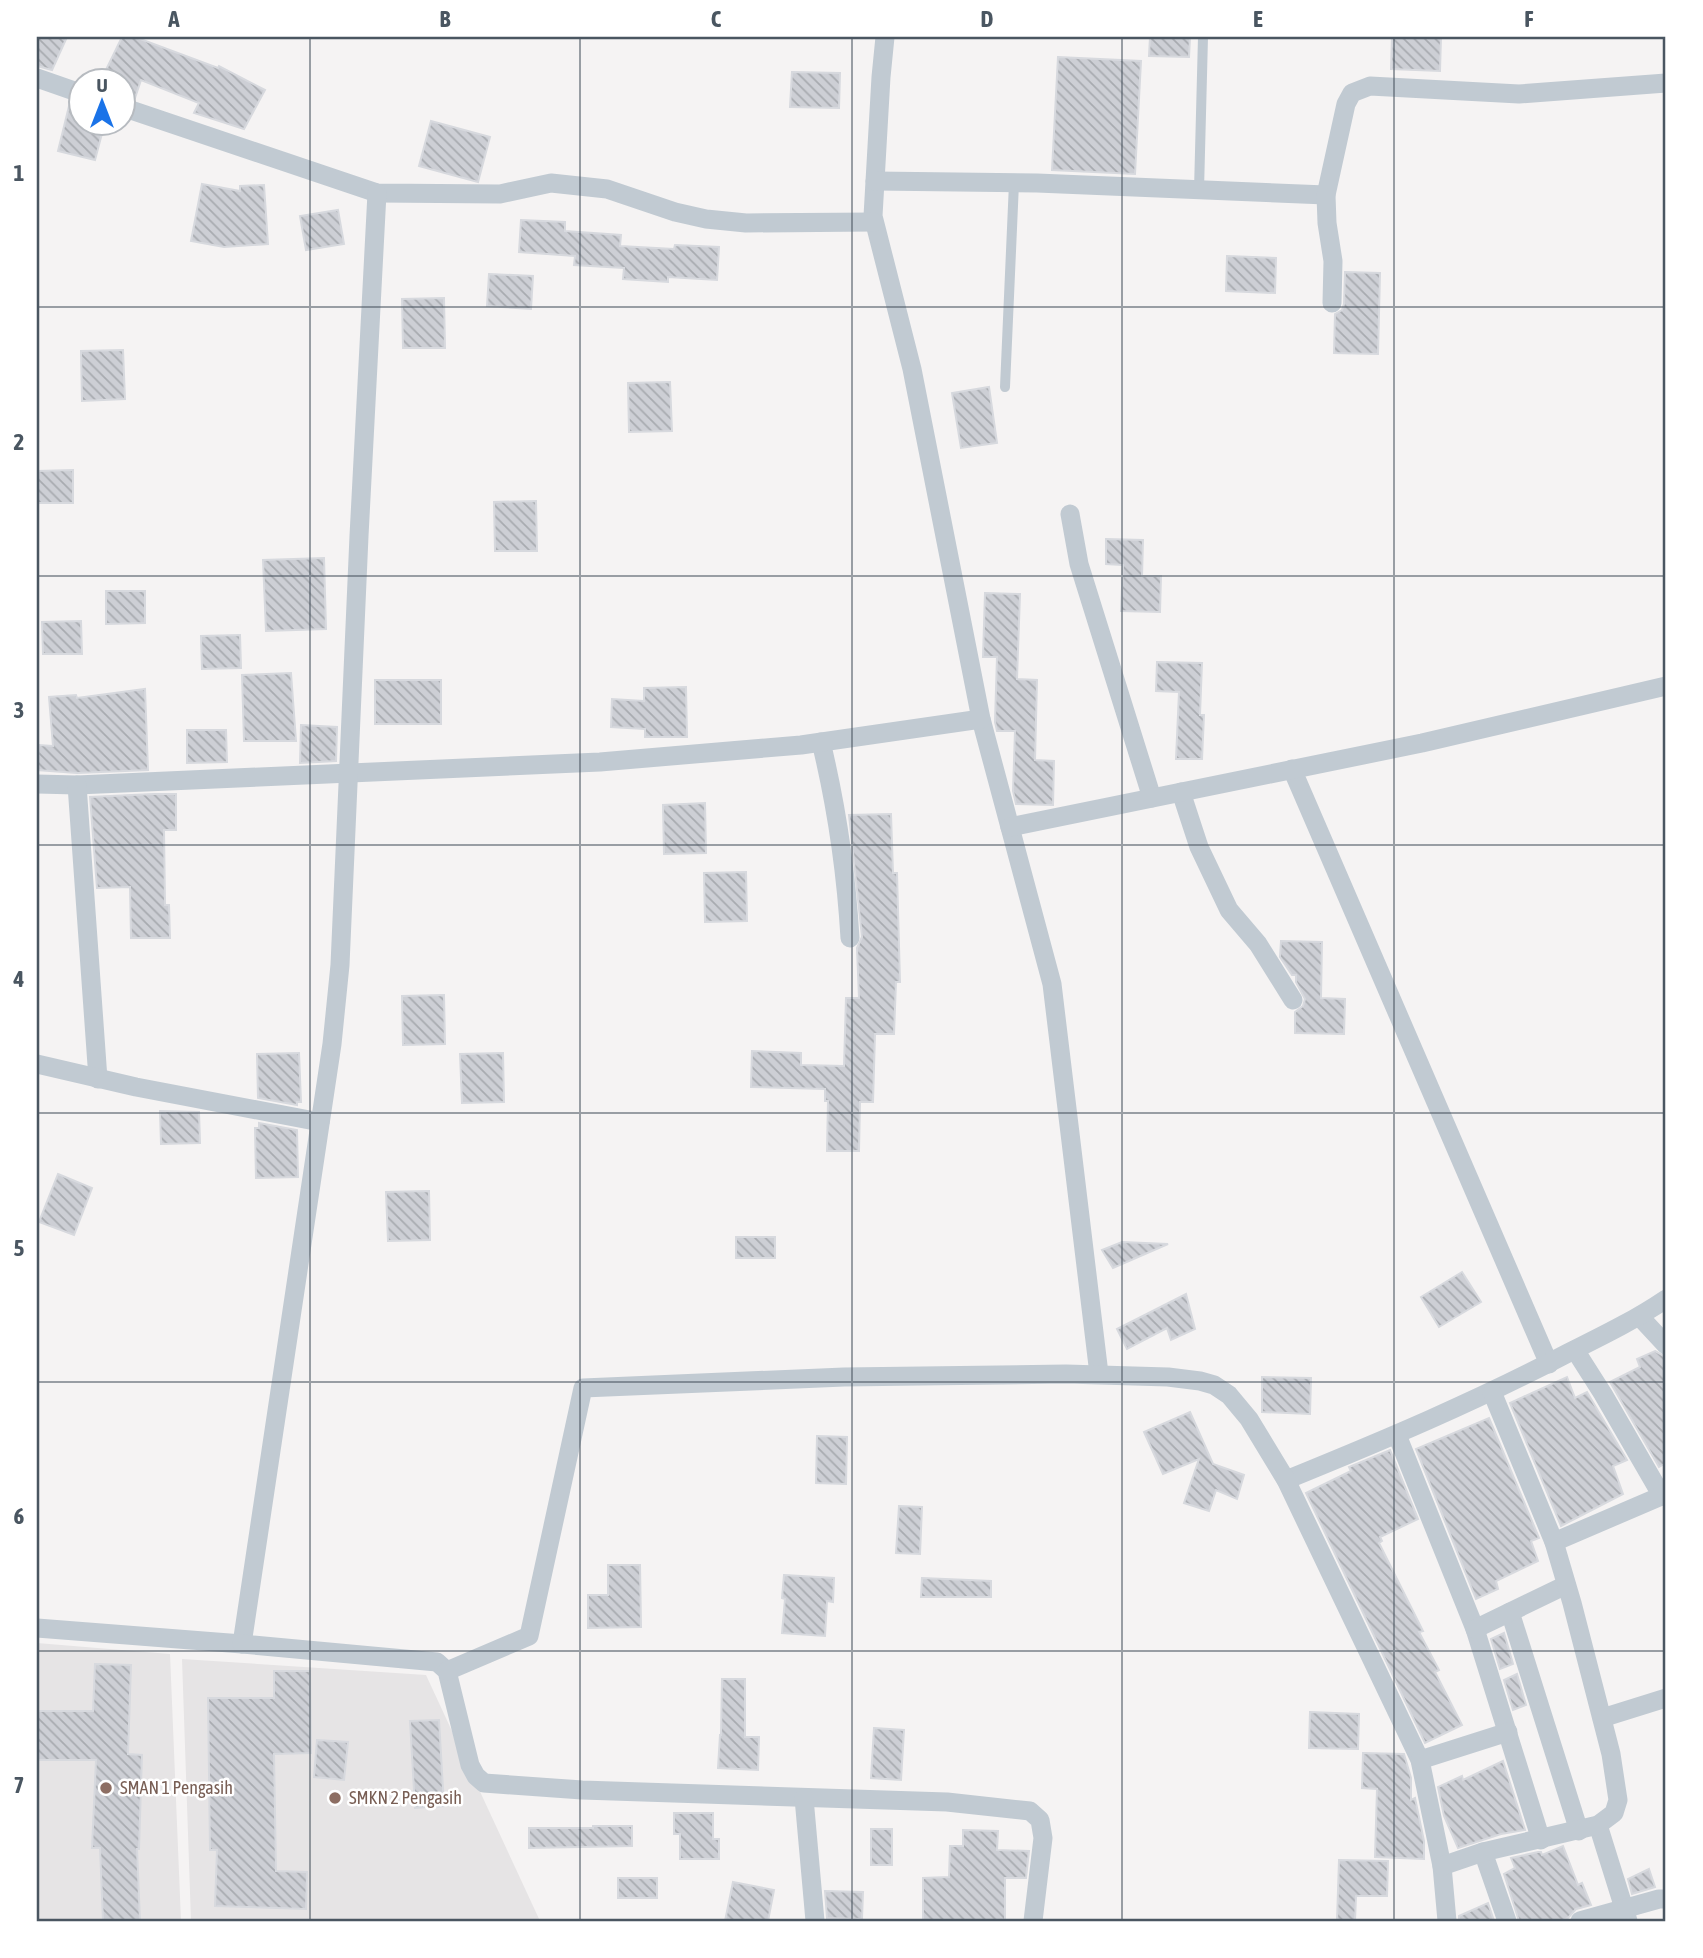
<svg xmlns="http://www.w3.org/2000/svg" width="1703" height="1958" font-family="'Asap Condensed',sans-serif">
<defs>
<pattern id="building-back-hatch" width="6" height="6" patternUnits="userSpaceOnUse" patternTransform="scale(1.75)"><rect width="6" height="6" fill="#cdcfd5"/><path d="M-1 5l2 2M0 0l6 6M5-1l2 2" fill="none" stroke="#a8abb0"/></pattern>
</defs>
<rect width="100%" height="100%" fill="#f5f3f3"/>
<g fill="#e6e4e5">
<polygon points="37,1643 170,1654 181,1921 37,1921"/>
<polygon points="182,1659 426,1675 540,1921 191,1921"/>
</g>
<g fill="url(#building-back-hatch)" stroke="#d7d9de" stroke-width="2">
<polygon points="37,37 67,37 52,70 37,66"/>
<polygon points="122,37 135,37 218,68 219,66 265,90 244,129 194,113 199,103 141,80 135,98 122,95 122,80 101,80"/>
<polygon points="1150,37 1190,37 1189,57 1149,56"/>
<polygon points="1392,37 1441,37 1440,71 1391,69"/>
<polygon points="1058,57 1141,61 1135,174 1052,170"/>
<polygon points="792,72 840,73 839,108 790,107"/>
<polygon points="70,102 80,105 80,122 105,122 95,160 58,151"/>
<polygon points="431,121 490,137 478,182 419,166"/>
<polygon points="202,184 240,191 240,186 264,185 268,244 224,247 191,241"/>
<polygon points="338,210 344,244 306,250 300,216"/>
<polygon points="521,220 565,222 565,231 621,235 620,246 674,249 675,245 719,247 717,280 668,277 668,282 623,279 624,268 574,265 575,256 519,252"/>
<polygon points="1227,256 1276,258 1275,293 1226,291"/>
<polygon points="1345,272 1380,273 1378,354 1334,353 1335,314 1342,310 1344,304"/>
<polygon points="489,274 533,276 531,309 487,306"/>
<polygon points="444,298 445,348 403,348 402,299"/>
<polygon points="123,350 125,399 82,401 81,351"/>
<polygon points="670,382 672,431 629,432 628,383"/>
<polygon points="989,387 997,443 961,448 952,393"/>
<polygon points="73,470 73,503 37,503 37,471"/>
<polygon points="536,501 537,551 495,551 494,502"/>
<polygon points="1106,539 1143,540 1142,576 1161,576 1160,612 1121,611 1123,565 1106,564"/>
<polygon points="324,558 326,629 266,631 263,560"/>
<polygon points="106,591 145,591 145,623 106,624"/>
<polygon points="985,593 1020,594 1017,679 1037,680 1035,760 1054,761 1053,805 1016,804 1013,791 1015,731 997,731 995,722 997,657 983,657"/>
<polygon points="81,621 82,654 43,654 42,622"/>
<polygon points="240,635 241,668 202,669 201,636"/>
<polygon points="1157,662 1202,663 1200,715 1204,715 1202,759 1176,759 1179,692 1156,691"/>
<polygon points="291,673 296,741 244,741 242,675"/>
<rect x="375" y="680" width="66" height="44"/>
<polygon points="686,687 687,737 645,737 645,729 611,727 612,699 644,701 644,688"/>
<polygon points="145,689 148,770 77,773 37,770 39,745 53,746 49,697 76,695 77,698"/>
<polygon points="301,725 337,727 336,761 300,763"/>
<polygon points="187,730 226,730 227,762 187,763"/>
<polygon points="153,794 176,794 176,830 164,830 165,905 169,905 170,938 131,938 130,887 97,888 90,797"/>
<polygon points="705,803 706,853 664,854 663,805"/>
<polygon points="891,814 893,873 897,873 900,982 896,982 894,1034 875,1034 873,1102 860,1102 859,1151 827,1151 828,1101 825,1101 825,1089 751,1087 752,1051 801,1053 801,1065 844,1066 846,998 859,998 857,948 862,937 849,815"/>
<polygon points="746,872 747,921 705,922 704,873"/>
<polygon points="1281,941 1322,942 1321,998 1345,999 1344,1034 1295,1033 1295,1012 1303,1006 1305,999 1296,982 1296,975 1292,975 1280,957"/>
<polygon points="444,995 445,1044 403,1045 402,996"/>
<polygon points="299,1053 301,1102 297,1102 297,1105 258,1098 257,1054"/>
<polygon points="503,1053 504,1102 462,1103 460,1054"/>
<polygon points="160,1111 199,1112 200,1143 161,1144"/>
<polygon points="259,1123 297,1130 298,1177 256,1178 255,1128 259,1128"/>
<polygon points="58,1174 92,1188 74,1235 39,1222"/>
<polygon points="429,1191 430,1240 388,1241 386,1192"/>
<rect x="736" y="1237" width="39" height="21"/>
<polygon points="1122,1242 1168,1244 1113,1268 1102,1250"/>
<polygon points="1462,1272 1481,1302 1439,1327 1421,1297"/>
<polygon points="1186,1294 1195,1329 1171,1340 1167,1328 1127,1349 1117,1329"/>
<polygon points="1655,1351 1666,1357 1666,1463 1659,1467 1610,1382 1640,1367 1637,1359"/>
<polygon points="1262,1377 1311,1378 1310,1414 1262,1412"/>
<polygon points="1567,1377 1575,1398 1587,1392 1627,1460 1613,1466 1623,1494 1561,1526 1510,1403"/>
<polygon points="1190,1412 1213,1464 1244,1475 1237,1499 1216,1490 1209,1511 1184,1503 1199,1459 1163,1474 1144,1432"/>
<polygon points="1489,1418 1539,1538 1531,1541 1538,1561 1496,1581 1498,1589 1476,1599 1416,1449"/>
<polygon points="817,1436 847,1437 846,1484 816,1483"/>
<polygon points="1390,1450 1418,1519 1380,1537 1382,1541 1379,1543 1423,1631 1419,1632 1439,1670 1435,1672 1462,1725 1425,1743 1306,1493 1351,1471 1349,1467"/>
<polygon points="899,1506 922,1507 920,1554 896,1553"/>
<polygon points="608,1565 640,1565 641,1627 588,1628 588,1595 608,1595"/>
<polygon points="784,1575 834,1578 833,1602 827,1601 825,1636 782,1633 785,1599 782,1598"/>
<polygon points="922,1578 991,1581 991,1597 921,1597"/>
<polygon points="1504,1633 1513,1664 1500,1669 1491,1639"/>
<polygon points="95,1664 131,1665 128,1754 142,1755 139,1849 137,1849 140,1921 103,1921 100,1848 92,1848 96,1760 37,1760 37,1711 93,1711"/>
<polygon points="274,1671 310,1671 311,1753 274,1754 276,1871 307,1872 306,1909 215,1906 217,1850 210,1850 208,1698 274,1698"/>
<polygon points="1517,1674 1526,1705 1513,1710 1504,1680"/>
<polygon points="722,1679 745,1679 745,1737 759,1737 758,1770 718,1768 720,1735 721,1735"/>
<polygon points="1310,1712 1359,1714 1358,1749 1309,1748"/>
<polygon points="439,1720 444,1806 415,1808 410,1721"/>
<polygon points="874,1728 904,1730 901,1780 871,1778"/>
<polygon points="317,1740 348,1742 344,1780 314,1777"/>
<polygon points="1363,1753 1404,1754 1411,1778 1411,1800 1415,1798 1424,1841 1424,1859 1375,1857 1377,1789 1362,1788"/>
<polygon points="1503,1761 1525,1830 1501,1834 1458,1848 1444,1816 1438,1787 1462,1776 1463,1780"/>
<polygon points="674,1813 713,1813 713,1839 719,1839 719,1859 680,1859 680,1834 674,1834"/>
<polygon points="593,1826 632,1826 632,1846 529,1848 529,1828 593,1828"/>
<rect x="871" y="1829" width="21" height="36"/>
<polygon points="963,1830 998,1831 997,1850 1029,1851 1026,1878 1005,1878 1005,1921 923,1921 923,1878 949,1877 950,1846 963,1846"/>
<polygon points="1563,1846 1578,1885 1582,1883 1591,1905 1576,1909 1568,1918 1561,1921 1519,1921 1504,1874 1515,1868 1511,1858 1538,1852 1541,1852 1542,1855"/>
<polygon points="1339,1860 1388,1861 1387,1896 1356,1896 1355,1921 1337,1921"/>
<polygon points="1649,1869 1655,1887 1632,1894 1628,1879"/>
<rect x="618" y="1878" width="39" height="20"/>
<polygon points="733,1882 774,1890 768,1921 725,1921"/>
<polygon points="825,1891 863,1892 862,1919 827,1918"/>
<polygon points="1488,1903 1494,1921 1459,1921 1459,1916"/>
</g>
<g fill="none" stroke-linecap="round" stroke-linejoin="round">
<g stroke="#c1cad2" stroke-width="10">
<polyline points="1199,190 1203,37"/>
<polyline points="1005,387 1014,183"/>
</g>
<g stroke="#c1cad2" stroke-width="19">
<polyline points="885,37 881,77 873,216 912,369 981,719 1052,984 1099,1374"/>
<polyline points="37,78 80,93"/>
<polyline points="122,107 377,193 500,194 551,183 607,189 675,212 706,219 746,223 874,222"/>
<polyline points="875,181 1037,183 1326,195"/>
<polyline points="1332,303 1333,261 1327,223 1326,195 1346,104 1352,93 1370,86 1519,94 1666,83"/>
<polyline points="1070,514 1079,564 1152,798"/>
<path d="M821,742C837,808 846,870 850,938"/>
<polyline points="1292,769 1549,1364"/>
<polyline points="37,784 77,785 600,762 801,745 981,719"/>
<polyline points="77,785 98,1079"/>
<polyline points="1181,792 1199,847 1229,910 1258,944 1293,1000"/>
<polyline points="1010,827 1422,743 1666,686"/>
<polyline points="37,1064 136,1087 320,1122"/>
<polyline points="1640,1317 1666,1345"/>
<polyline points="1575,1350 1603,1394 1662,1496"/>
<polyline points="1397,1435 1475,1629 1541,1840"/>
<path d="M1286,1480C1382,1441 1477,1401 1568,1353C1602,1336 1635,1320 1666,1299"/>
<polyline points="1554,1542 1666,1494"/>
<polyline points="1510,1612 1579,1831"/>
<polyline points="37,1628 242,1644 332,1044 340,965 359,536 377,193"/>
<polyline points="1475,1629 1566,1585"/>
<polyline points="242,1644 437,1662 447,1671 470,1765 476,1776 484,1783 582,1790 947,1802 1030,1811 1040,1820 1043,1838 1033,1921"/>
<polyline points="447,1671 529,1636 583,1388 844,1377 1066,1374 1168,1377 1200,1381 1214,1385 1229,1395 1249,1419 1286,1480 1420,1760 1442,1866 1447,1921"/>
<polyline points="1602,1718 1666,1698"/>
<polyline points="1420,1760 1508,1732"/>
<polyline points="804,1798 815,1921"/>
<polyline points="1598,1825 1628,1921"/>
<polyline points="1483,1852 1507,1921"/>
<polyline points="1442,1866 1483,1852 1598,1825 1614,1813 1618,1800 1611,1754 1572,1603 1554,1542 1492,1392"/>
<polyline points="1580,1921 1659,1899 1666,1899"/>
</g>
</g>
<path fill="none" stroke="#4a5661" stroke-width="2" stroke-opacity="0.55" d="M310,37V1921M580,37V1921M852,37V1921M1122,37V1921M1394,37V1921M37,307H1666M37,576H1666M37,845H1666M37,1113H1666M37,1382H1666M37,1651H1666"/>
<g fill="#8d6e63" stroke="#fff" stroke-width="2.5">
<circle cx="106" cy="1788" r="7"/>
<circle cx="335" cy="1798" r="7"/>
</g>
<g text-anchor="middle" stroke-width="5" stroke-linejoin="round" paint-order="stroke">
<g font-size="18" fill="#785e54" stroke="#fff" text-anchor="start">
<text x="120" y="1794">SMAN 1 Pengasih</text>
<text x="349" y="1804">SMKN 2 Pengasih</text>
</g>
</g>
<rect width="1703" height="1958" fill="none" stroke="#ffffff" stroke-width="77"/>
<g transform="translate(102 102)"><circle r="33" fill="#ffffff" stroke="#b7bbc0" stroke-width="2"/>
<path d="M0-5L12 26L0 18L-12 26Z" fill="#1a73e8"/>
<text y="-10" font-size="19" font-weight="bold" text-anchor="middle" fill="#4a5661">U</text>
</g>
<rect x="38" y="38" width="1626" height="1882" fill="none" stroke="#4a5661" stroke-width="2.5"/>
<g font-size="23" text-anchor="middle" font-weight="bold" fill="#4a5661">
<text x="174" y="27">A</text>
<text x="445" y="27">B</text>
<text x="716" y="27">C</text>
<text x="987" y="27">D</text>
<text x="1258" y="27">E</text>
<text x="1529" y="27">F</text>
<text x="19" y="181">1</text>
<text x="19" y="450">2</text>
<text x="19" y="718">3</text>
<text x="19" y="987">4</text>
<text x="19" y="1256">5</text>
<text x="19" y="1524">6</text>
<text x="19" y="1793">7</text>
</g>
</svg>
